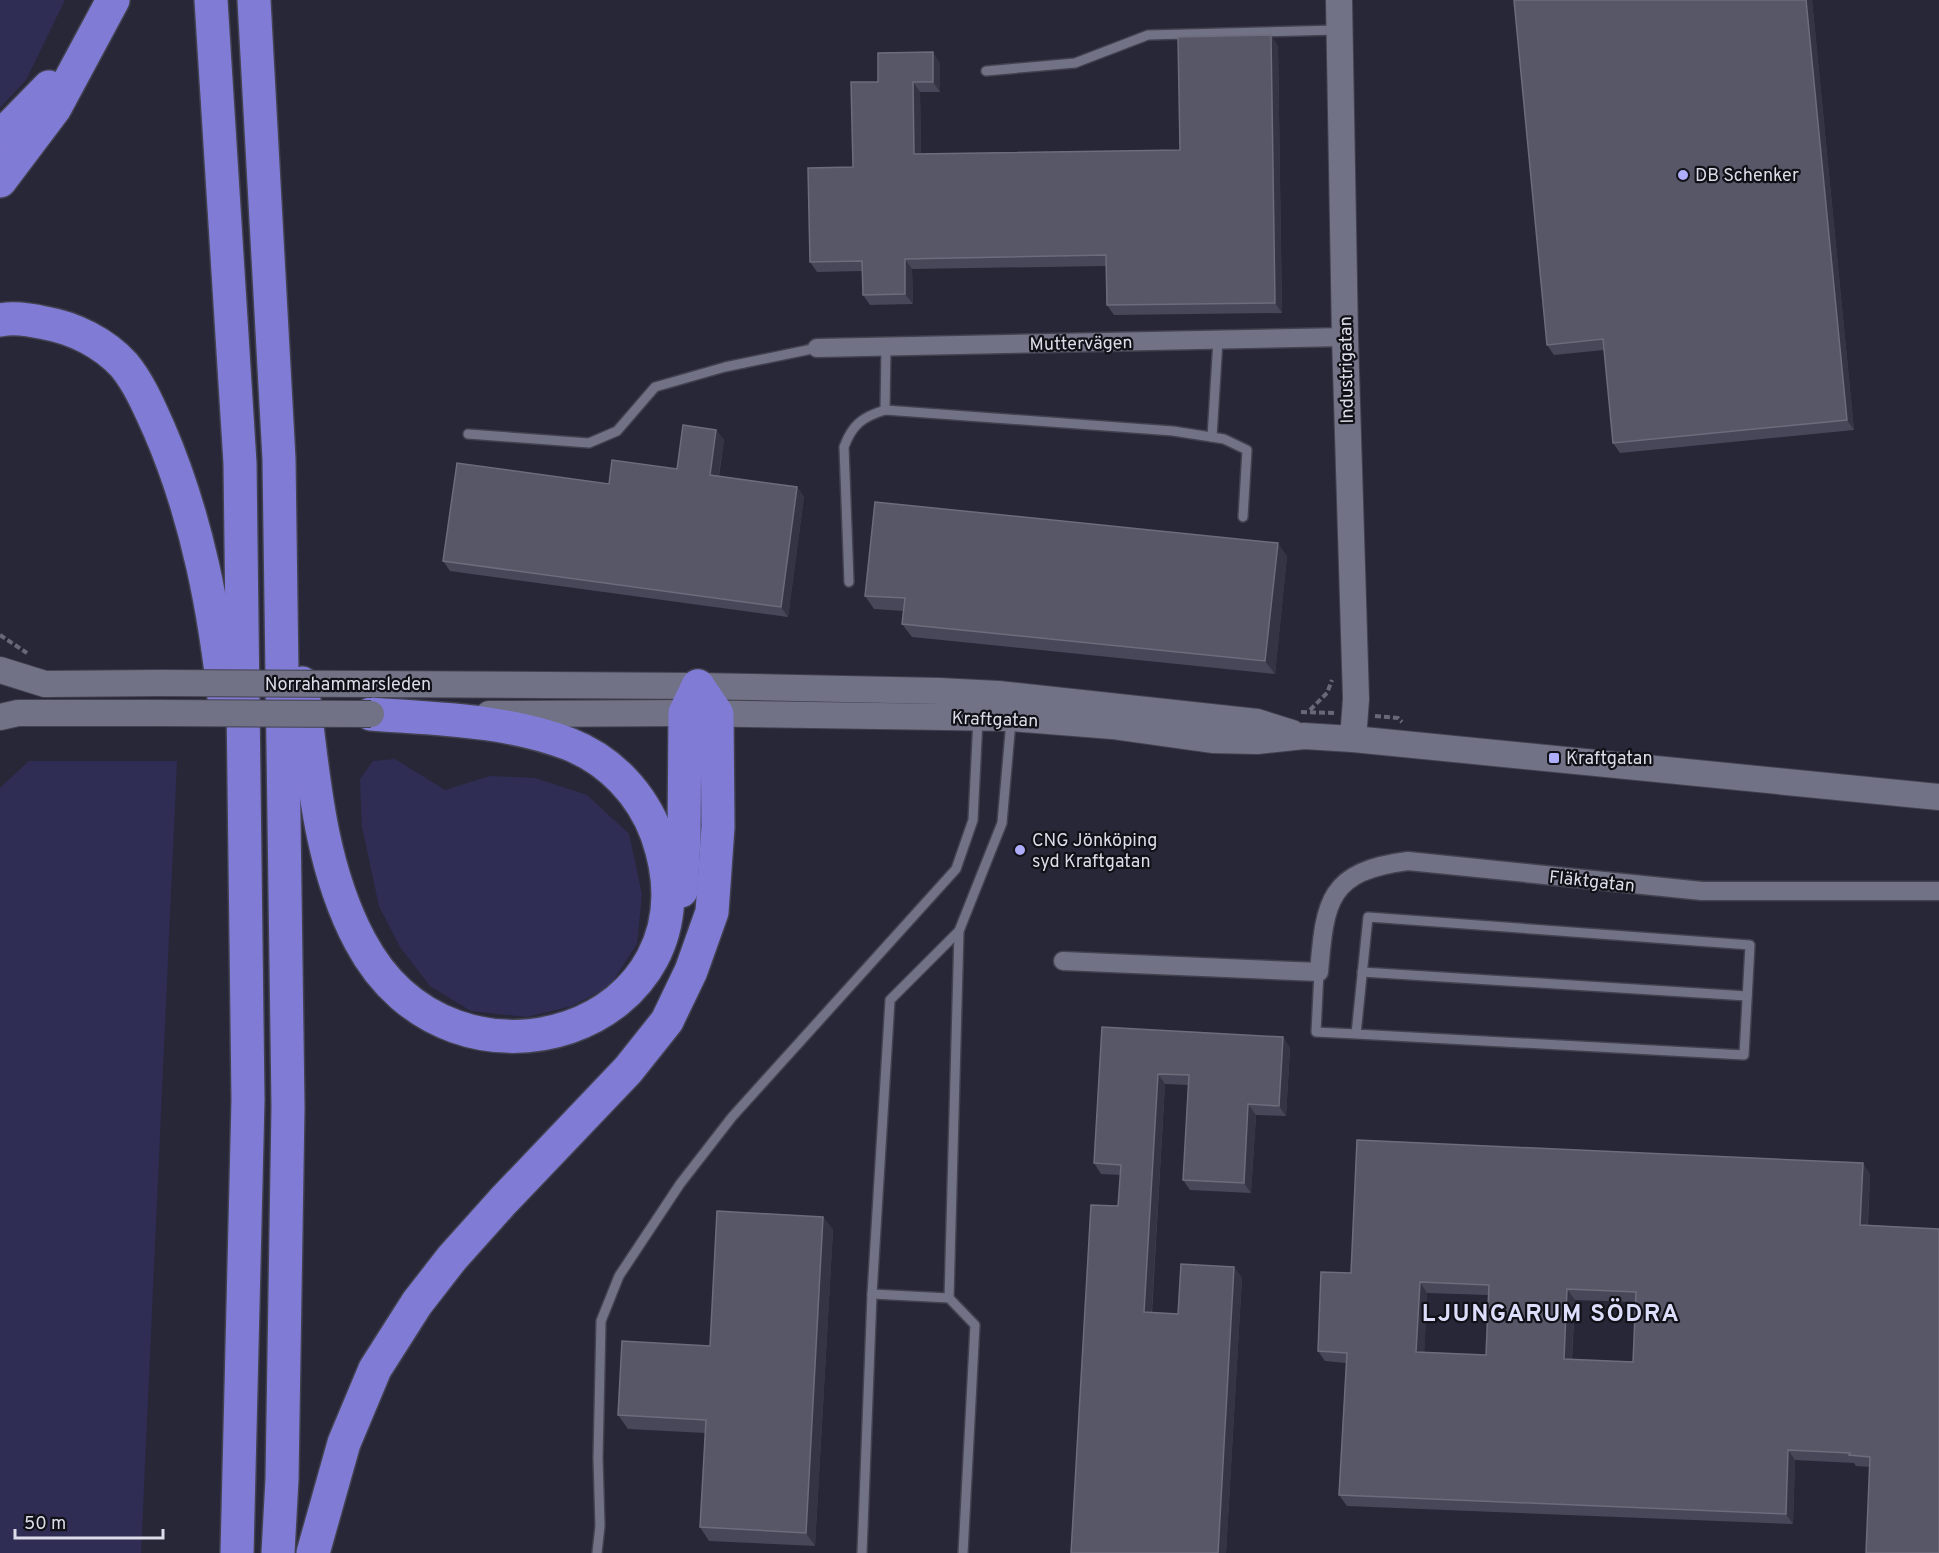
<svg xmlns="http://www.w3.org/2000/svg" width="1939" height="1553" font-family="Overpass,sans-serif">
<rect width="100%" height="100%" fill="#272738"/>
<g fill="#302d54">
<polygon points="0,0 65,0 26,80 0,108"/>
<polygon points="395,759 445,790 490,776 535,778 587,795 629,834 642,894 637,944 609,987 572,1006 527,1017 471,1011 430,986 400,947 379,906 362,827 360,779 373,761"/>
<polygon points="29,761 177,761 141,1553 0,1553 0,788"/>
</g>
<g fill="none" stroke-linecap="round" stroke-linejoin="round">
<defs>
<g id="lane">
<polyline points="986,71 1075,63 1148,35 1337,30"/>
<polyline points="885,410 1173,431 1224,439 1247,450 1243,517"/>
<polyline points="468,434 589,443 617,431 655,387 725,367 817,348"/>
<polyline points="1212,437 1218,340"/>
<path d="M849,582L844,447C852,425 862,417 885,410L886,347"/>
<polyline points="959,931 949,1298 975,1325 963,1553"/>
<polyline points="1319,972 1316,1032 1356,1034 1744,1055 1750,945 1368,917 1356,1034"/>
<polyline points="1362,972 1747,996"/>
<polyline points="872,1294 949,1298"/>
<polyline points="597,1553 600,1526 598,1458 601,1321 619,1276 680,1184 732,1117 956,869 973,820 978,719"/>
<polyline points="862,1553 872,1294 890,1000 959,931 1002,823 1011,721"/>
</g>
<g id="street">
<polyline points="817,348 1345,337"/>
<path d="M1063,961L1319,972C1325,901 1328,871 1408,861L1702,891H1939"/>
</g>
<g id="secondary">
<polyline points="1339,0 1345,337 1356,699 1353,739"/>
<polyline points="0,670 45,684 159,683"/>
<polyline points="372,684 698,686 939,691 998,694 1257,722 1292,733"/>
<polyline points="489,714 685,713 1011,718 1112,726 1212,740 1257,741 1304,736 1353,739 1939,797"/>
<polyline points="0,717 18,713 158,713"/>
</g>
<g id="highway">
<polyline points="211,0 240,463 248,1100 237,1553"/>
<polyline points="254,0 279,459 288,1107 282,1479 278,1553"/>
<polyline points="0,137 49,87"/>
<polyline points="0,181 55,108 113,0"/>
<path d="M0,320C14,317 32,320 45,323C74,328 104,343 124,365C139,383 149,407 159,429C197,517 215,611 225,707"/>
<path d="M302,683C313,770 318,862 360,941C453,1118 725,1029 657,835C642,794 610,760 569,744C506,720 438,719 371,714"/>
<polyline points="681,891 684,840 685,713 698,686"/>
<polyline points="313,1553 344,1443 375,1369 417,1303 452,1258 504,1200 628,1070 667,1021 691,971 712,912 718,827 717,714 698,686"/>
</g>
</defs>
<use href="#lane" stroke="#41414f" stroke-width="12"/>
<use href="#street" stroke="#41414f" stroke-width="21"/>
<use href="#secondary" stroke="#41414f" stroke-width="28"/>
<use href="#highway" stroke="#41414f" stroke-width="36"/>
<g stroke="#686877" stroke-width="4" stroke-dasharray="6 3" stroke-linecap="butt">
<polyline points="0,635 27,653"/>
<polyline points="1310,710 1327,693 1332,680"/>
<polyline points="1301,712 1335,713"/>
<polyline points="1375,716 1398,718 1402,722"/>
</g>
<use href="#lane" stroke="#727286" stroke-width="9"/>
<use href="#street" stroke="#727286" stroke-width="18"/>
<use href="#secondary" stroke="#727286" stroke-width="26"/>
<use href="#highway" stroke="#807bd4" stroke-width="33"/>
<defs>
<g id="secondary-bridge">
<polyline points="159,683 372,684"/>
<polyline points="158,713 371,714"/>
</g>
</defs>
<use href="#secondary-bridge" stroke="#41414f" stroke-width="28" stroke-linecap="butt"/>
<use href="#secondary-bridge" stroke="#727286" stroke-width="26"/>
</g>
<g fill="#474759" fill-rule="evenodd">
<polygon points="1812,0 1854,430 1620,453 1613,443 1604,350 1554,355 1547,345"/>
<polygon points="1278,46 1282,313 1114,315 1107,305 1106,266 912,269 913,304 870,305 863,295 862,271 817,272 810,262 853,167 878,82 940,63 940,92 920,92 921,154 1180,150"/>
<polygon points="716,430 724,440 719,476 797,487 804,497 788,617 450,571 443,561 609,484 677,469"/>
<polygon points="1287,556 1275,674 912,637 902,624 904,611 874,609 865,596"/>
<polygon points="1102,1027 1283,1037 1290,1048 1286,1116 1256,1115 1251,1193 1190,1190 1183,1180 1188,1085 1165,1084 1152,1313 1178,1314 1242,1277 1226,1553 1118,1206 1120,1175 1101,1174 1094,1163"/>
<path d="M1870,1174L1868,1225L1939,1229L1870,1467L1856,1466L1854,1463L1795,1460L1793,1524L1347,1506L1339,1495L1346,1363L1325,1361L1318,1351L1351,1273ZM1427,1293L1488,1295L1486,1355L1424,1352ZM1575,1300L1636,1302L1633,1362L1572,1359Z"/>
<polygon points="823,1217 833,1230 815,1546 709,1541 700,1527 705,1433 628,1429 618,1415 710,1346"/>
</g>
<g fill="#343445">
<polygon points="1806,0 1812,0 1854,430 1847,420"/>
<polygon points="1271,35 1278,46 1282,313 1275,303"/>
<polygon points="933,52 940,63 940,92 933,82"/>
<polygon points="913,82 920,92 921,164 914,154"/>
<polygon points="905,259 912,269 913,304 905,294"/>
<polygon points="716,430 724,440 717,485 710,475"/>
<polygon points="797,487 804,497 788,617 781,607"/>
<polygon points="1278,543 1287,556 1275,674 1265,661"/>
<polygon points="1283,1037 1290,1048 1286,1116 1279,1106"/>
<polygon points="1158,1074 1165,1084 1151,1322 1144,1312"/>
<polygon points="1248,1104 1256,1115 1251,1193 1244,1183"/>
<polygon points="1863,1163 1870,1174 1867,1235 1860,1225"/>
<polygon points="823,1217 833,1230 815,1546 806,1533"/>
<polygon points="1234,1267 1242,1277 1226,1553 1218,1553"/>
<polygon points="1420,1282 1427,1293 1424,1362 1416,1352"/>
<polygon points="1567,1289 1575,1300 1571,1369 1564,1359"/>
<polygon points="1788,1450 1795,1460 1793,1524 1786,1514"/>
</g>
<g fill="#575768" stroke="#6c6c7c" stroke-width="1.5" fill-rule="evenodd">
<polygon points="1514,0 1806,0 1847,420 1613,443 1603,339 1547,345"/>
<polygon points="1271,35 1275,303 1107,305 1106,255 905,259 905,294 863,295 862,261 810,262 808,168 853,167 851,82 878,82 878,53 933,52 933,82 913,82 914,154 1180,150 1178,37"/>
<polygon points="683,425 716,430 710,475 797,487 781,607 443,561 457,463 609,484 612,460 677,469"/>
<polygon points="875,502 1278,543 1265,661 902,624 905,598 865,596"/>
<polygon points="1102,1027 1283,1037 1279,1106 1248,1104 1244,1183 1183,1180 1189,1075 1158,1074 1144,1312 1178,1314 1181,1264 1234,1267 1218,1553 1071,1553 1091,1205 1118,1206 1121,1165 1094,1163"/>
<path d="M1357,1140L1863,1163L1860,1225L1939,1229V1553H1866L1870,1457L1849,1455L1850,1453L1788,1450L1786,1514L1339,1495L1347,1353L1318,1351L1321,1272L1351,1273ZM1420,1282L1489,1285L1486,1355L1416,1352ZM1567,1289L1636,1292L1633,1362L1564,1359Z"/>
<polygon points="717,1211 823,1217 806,1533 700,1527 706,1420 618,1415 622,1341 710,1346"/>
</g>
<g fill="#afaefa" stroke="#111118" stroke-width="2">
<circle cx="1683" cy="175" r="6"/>
<rect x="1548" y="752" width="12" height="12" rx="3"/>
<circle cx="1020" cy="850" r="6"/>
</g>
<g text-anchor="middle" stroke-width="4.5" stroke-linejoin="round" paint-order="stroke">
<g font-size="18" fill="#dcdde8" stroke="#111118" text-anchor="start">
<text x="1695" y="181">DB Schenker</text>
<text x="1566" y="764">Kraftgatan</text>
<text x="1032" y="846">CNG Jönköping<tspan x="1032" dy="21">syd Kraftgatan</tspan></text>
</g>
<g font-size="18" fill="#dcdde8" stroke="#111118">
<text transform="translate(1081 343) rotate(-1)" y="6">Muttervägen</text>
<text transform="translate(1346 370) rotate(-91)" y="6">Industrigatan</text>
<text x="348" y="690">Norrahammarsleden</text>
<text transform="translate(995 719) rotate(2)" y="6">Kraftgatan</text>
<text transform="translate(1592 881) rotate(6)" y="6">Fläktgatan</text>
</g>
<g font-size="24" font-weight="bold" letter-spacing="1.5" fill="#dddefc" stroke="#111118">
<text x="1551" y="1321">LJUNGARUM SÖDRA</text>
</g>
</g>
<path d="M15 1529v9h148v-9" fill="none" stroke="#dcdde8" stroke-width="3"/>
<text x="24" y="1529" font-size="18" fill="#dcdde8" stroke="#111118" stroke-width="4.5" paint-order="stroke">50 m</text>
</svg>
